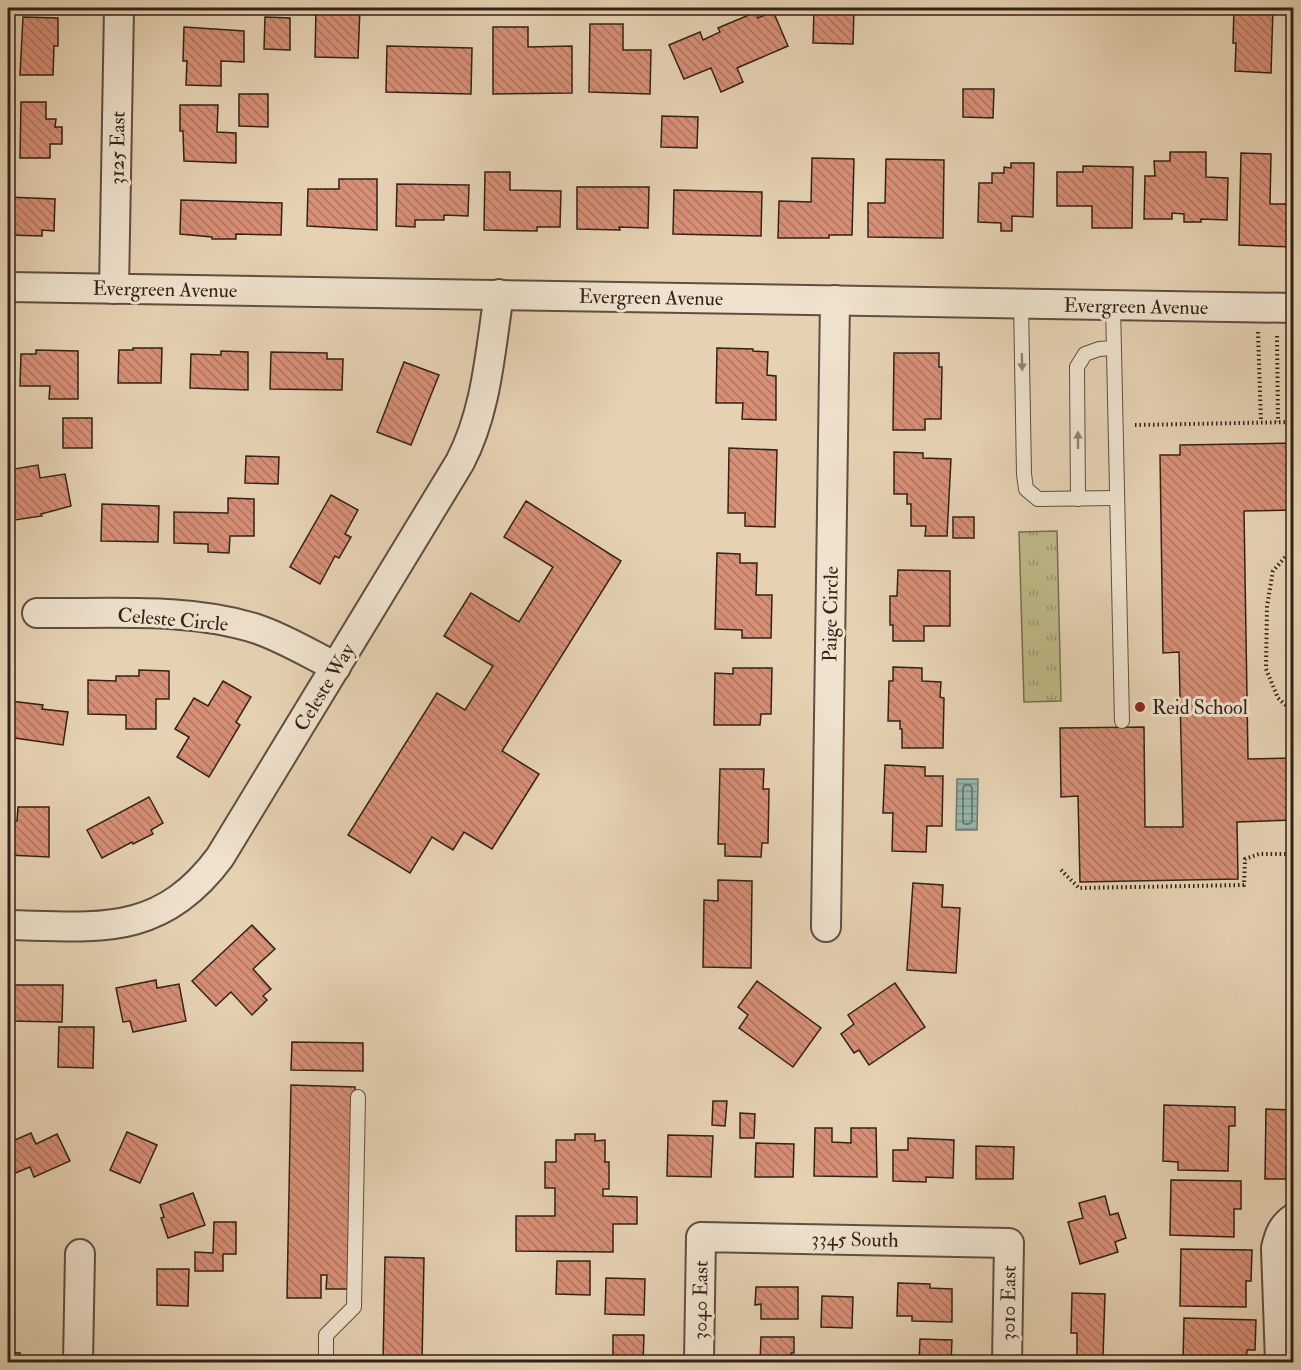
<svg xmlns="http://www.w3.org/2000/svg" width="1301" height="1370" font-family="'IM FELL Double Pica',serif">
<defs>
<pattern id="grass-tufts" width="24" height="20" patternUnits="userSpaceOnUse" patternTransform="scale(1.5)"><rect width="24" height="20" fill="#bdba87"/><path d="M3 7l-1-3M5 7V3M7 7l1-3M15 17l-1-3M17 17v-4M19 17l1-3" fill="none" stroke="#9a976d"/></pattern>
<pattern id="water-rules" width="6" height="5" patternUnits="userSpaceOnUse" patternTransform="scale(1.5)"><rect width="6" height="5" fill="#96b7b1"/><path d="M0 2.5h6" fill="none" stroke="#7b948f"/></pattern>
<pattern id="building-back-hatch" width="6" height="6" patternUnits="userSpaceOnUse" patternTransform="scale(1.5)"><rect width="6" height="6" fill="#d78f76"/><path d="M-1 5l2 2M0 0l6 6M5-1l2 2" fill="none" stroke="#af7460"/></pattern>
</defs>
<rect width="100%" height="100%" fill="#e6d2b3"/>
<filter id="stains"><feTurbulence type="fractalNoise" baseFrequency=".00333" numOctaves="4"/><feColorMatrix values="0 0 0 0 .2 0 0 0 0 .09 0 0 0 0 .02 0 0 0 .5 -.17"/></filter>
<radialGradient id="worn" r=".72"><stop offset=".6" stop-color="#630" stop-opacity="0"/><stop offset="1" stop-color="#630" stop-opacity=".3"/></radialGradient>
<polygon fill="url(#grass-tufts)" stroke="#786e50" stroke-width="1.5" points="1057,531 1061,701 1024,702 1019,532"/>
<polygon fill="url(#water-rules)" stroke="#6e7b74" stroke-width="1.5" points="957,779 978,779 977,830 956,830"/>
<g fill="none" stroke-linecap="round" stroke-linejoin="round">
<polygon stroke="#646c64" stroke-width="1.5" points="965,785 970,785 972,788 972,822 969,824 964,824 963,822 963,788"/>
</g>
<g fill="url(#building-back-hatch)" stroke="#332218" stroke-width="1.5">
<polygon points="316,8 360,8 358,58 315,57"/>
<polygon points="814,8 854,8 853,44 813,43"/>
<polygon points="1234,8 1273,8 1271,73 1235,71 1236,43 1233,43"/>
<polygon points="773,11 788,46 737,68 743,82 721,92 711,68 684,79 669,45 700,32 703,40 720,32 718,28 756,12 758,18"/>
<polygon points="23,17 58,18 58,46 54,46 53,75 20,75"/>
<polygon points="265,17 290,18 290,50 264,49"/>
<polygon points="590,24 623,24 623,50 651,50 650,94 589,92"/>
<polygon points="184,27 244,31 244,62 221,61 221,86 186,85 187,61 183,61"/>
<polygon points="493,27 528,27 528,47 572,46 572,93 493,94"/>
<polygon points="387,46 472,48 471,94 386,92"/>
<polygon points="963,89 994,89 993,118 963,117"/>
<polygon points="239,94 268,94 268,127 239,126"/>
<polygon points="21,102 46,102 46,119 56,119 55,127 62,127 62,144 50,144 50,158 20,158"/>
<polygon points="180,105 218,105 217,132 236,133 236,163 184,161 183,131 180,131"/>
<polygon points="662,116 698,117 697,148 661,147"/>
<polygon points="1170,152 1206,152 1206,177 1228,178 1227,220 1201,219 1201,222 1184,222 1184,214 1172,213 1172,219 1144,219 1145,176 1155,176 1154,161 1170,161"/>
<polygon points="1241,153 1271,154 1270,204 1294,204 1294,247 1239,245"/>
<polygon points="812,158 854,159 852,235 829,235 829,238 778,238 779,201 811,202"/>
<polygon points="886,159 944,160 943,238 868,237 868,203 885,203"/>
<polygon points="1011,163 1034,163 1033,217 1012,216 1012,231 1001,231 1001,223 978,222 979,183 992,183 992,173 1004,173 1004,167 1011,168"/>
<polygon points="1083,166 1133,167 1132,228 1092,228 1092,206 1057,206 1057,172 1083,172"/>
<polygon points="485,172 510,172 510,190 561,191 560,227 537,227 537,231 484,230"/>
<polygon points="339,179 377,179 377,230 307,226 308,189 339,189"/>
<polygon points="397,184 469,185 468,216 444,215 444,220 415,220 415,227 396,226"/>
<polygon points="577,187 649,187 648,228 619,227 620,230 577,229"/>
<polygon points="674,190 762,192 761,236 673,234"/>
<polygon points="8,197 55,199 54,231 42,230 42,236 8,235"/>
<polygon points="181,200 282,203 281,235 236,234 236,239 212,239 212,237 180,234"/>
<polygon points="133,348 162,348 161,383 118,383 119,350 133,350"/>
<polygon points="717,348 753,349 753,351 768,352 767,375 776,376 776,420 742,419 743,403 716,403"/>
<polygon points="36,350 78,351 78,399 49,399 50,386 20,386 21,354 36,354"/>
<polygon points="221,351 248,352 248,390 190,388 191,354 221,355"/>
<polygon points="271,352 327,353 327,359 343,359 342,390 270,389"/>
<polygon points="894,353 939,353 939,367 942,367 941,419 925,419 925,430 893,430"/>
<polygon points="404,362 439,375 411,445 377,432"/>
<rect x="63" y="418" width="29" height="30"/>
<polygon points="1294,443 1294,510 1244,511 1248,759 1294,758 1294,820 1237,822 1238,879 1080,882 1078,796 1061,797 1060,728 1144,727 1145,827 1183,827 1179,652 1163,653 1160,455 1180,455 1180,445"/>
<polygon points="729,448 777,450 775,527 745,526 745,513 728,513"/>
<polygon points="894,452 923,453 923,458 951,459 947,536 925,536 926,526 911,526 911,504 907,504 907,494 894,494"/>
<polygon points="246,456 279,457 278,484 245,483"/>
<polygon points="38,465 40,478 65,474 71,506 41,514 42,516 8,521 8,487 10,487 8,470"/>
<polygon points="331,495 358,510 345,534 351,537 339,558 335,556 320,584 290,567"/>
<polygon points="228,498 254,499 254,536 230,536 229,553 208,552 208,544 174,543 174,512 228,513"/>
<polygon points="526,501 621,561 502,751 539,774 492,849 464,832 453,850 432,837 410,873 348,835 437,693 465,710 493,666 444,636 471,593 519,622 553,567 504,537"/>
<polygon points="102,504 159,506 158,542 101,541"/>
<rect x="953" y="517" width="21" height="21"/>
<polygon points="717,553 740,554 740,563 757,563 756,595 772,595 771,638 742,638 742,630 715,629"/>
<polygon points="898,570 950,571 950,626 924,626 924,641 893,641 893,625 890,625 890,596 897,596"/>
<polygon points="893,667 922,668 922,681 941,682 940,697 944,698 943,748 902,748 902,729 900,729 900,721 888,721 889,681 893,681"/>
<polygon points="733,668 772,668 771,714 761,714 760,725 714,725 715,673 733,674"/>
<polygon points="139,670 169,671 169,699 156,699 156,729 126,729 126,715 88,714 88,680 116,681 116,676 139,676"/>
<polygon points="223,681 251,697 236,722 240,725 209,777 177,757 189,737 175,729 194,698 208,706"/>
<polygon points="10,701 43,705 42,709 68,712 63,745 8,737 8,705 9,705"/>
<polygon points="885,765 925,767 925,776 943,776 942,826 927,826 926,852 892,851 893,813 883,813"/>
<polygon points="720,769 764,769 763,789 769,789 768,843 762,843 761,857 725,856 725,844 718,844"/>
<polygon points="149,797 163,823 151,830 153,834 133,844 132,842 102,858 87,830"/>
<polygon points="18,807 49,807 49,857 8,855 8,821 17,821"/>
<polygon points="718,880 752,881 751,968 703,967 704,900 718,901"/>
<polygon points="913,883 943,885 942,907 960,908 956,973 907,970"/>
<polygon points="252,925 275,949 253,969 271,989 263,996 267,1000 252,1015 231,992 216,1006 192,981"/>
<polygon points="156,980 157,988 179,984 186,1021 133,1032 130,1021 123,1022 116,988"/>
<polygon points="757,981 821,1028 793,1067 739,1028 748,1015 738,1007"/>
<polygon points="895,983 925,1027 869,1065 859,1050 854,1053 841,1034 854,1024 848,1015"/>
<polygon points="8,985 63,985 62,1022 8,1021"/>
<polygon points="59,1027 94,1027 93,1068 58,1067"/>
<polygon points="292,1042 363,1043 363,1071 291,1070"/>
<polygon points="291,1085 355,1087 350,1289 326,1289 327,1275 321,1275 321,1298 287,1298"/>
<polygon points="713,1101 727,1101 725,1126 712,1125"/>
<polygon points="1164,1105 1235,1107 1235,1126 1229,1126 1228,1171 1178,1170 1178,1162 1163,1161"/>
<polygon points="1266,1109 1294,1110 1293,1179 1265,1179"/>
<polygon points="740,1113 755,1114 754,1138 740,1138"/>
<polygon points="815,1128 832,1128 832,1142 851,1143 851,1128 876,1128 877,1177 814,1176"/>
<polygon points="127,1132 157,1145 140,1183 110,1170"/>
<polygon points="31,1133 36,1144 57,1134 70,1161 34,1177 30,1167 13,1174 8,1162 8,1143"/>
<polygon points="575,1134 595,1134 595,1141 605,1140 605,1162 609,1162 609,1189 603,1189 603,1196 637,1197 637,1224 613,1224 613,1252 516,1251 516,1216 555,1216 555,1188 545,1188 545,1162 556,1162 556,1140 575,1140"/>
<polygon points="668,1135 713,1136 711,1177 667,1176"/>
<polygon points="908,1138 954,1140 953,1178 926,1177 926,1182 893,1181 893,1150 908,1150"/>
<polygon points="756,1143 794,1144 793,1177 755,1177"/>
<polygon points="976,1146 1014,1147 1013,1179 976,1179"/>
<polygon points="1171,1180 1241,1181 1241,1209 1234,1209 1234,1237 1170,1235"/>
<polygon points="193,1193 205,1225 168,1238 161,1218 164,1217 160,1205"/>
<polygon points="1105,1196 1110,1215 1118,1213 1126,1238 1115,1242 1118,1252 1080,1264 1068,1222 1083,1218 1079,1203"/>
<polygon points="214,1222 236,1222 236,1254 223,1254 223,1271 195,1271 195,1252 213,1253"/>
<polygon points="1181,1249 1252,1250 1251,1281 1246,1281 1246,1307 1180,1306"/>
<polygon points="385,1257 424,1258 422,1362 383,1362"/>
<polygon points="557,1261 590,1261 590,1295 556,1294"/>
<polygon points="157,1269 189,1269 188,1306 157,1305"/>
<polygon points="606,1278 645,1279 644,1315 605,1314"/>
<polygon points="898,1283 930,1284 930,1288 952,1289 952,1322 912,1321 912,1316 897,1316"/>
<polygon points="756,1287 798,1287 798,1319 761,1319 761,1304 755,1305"/>
<polygon points="1072,1293 1105,1294 1103,1357 1077,1356 1077,1333 1071,1333"/>
<polygon points="822,1296 853,1297 852,1328 821,1327"/>
<polygon points="1184,1318 1256,1320 1255,1350 1247,1350 1246,1362 1183,1362"/>
<polygon points="613,1335 644,1335 643,1362 613,1362"/>
<polygon points="761,1337 794,1337 794,1353 791,1353 791,1362 760,1362"/>
<polygon points="920,1339 952,1340 951,1362 919,1362"/>
<polygon points="8,1352 20,1353 20,1362 8,1362"/>
</g>
<g fill="none" stroke-linecap="round" stroke-linejoin="round">
<defs>
<g id="service">
<polyline points="1021,303 1024,474 1026,489 1038,499 1116,498"/>
<polyline points="1113,305 1122,721"/>
<polyline points="1078,499 1077,367 1085,354 1099,349 1113,348"/>
<polyline points="326,1362 326,1335 354,1307 358,1097"/>
</g>
<g id="minor">
<polyline points="8,287 1294,308"/>
<polyline points="114,289 119,8"/>
<path d="M37,613C108,614 189,607 257,629C284,638 310,654 336,667"/>
<path d="M8,925C97,927 160,938 220,857L460,462C487,410 490,352 499,294"/>
<polyline points="826,927 835,300"/>
<polyline points="78,1362 80,1254"/>
<polyline points="699,1362 701,1237 1009,1243 1007,1362"/>
<path d="M1280,1362L1276,1248C1279,1235 1282,1226 1294,1218"/>
</g>
</defs>
<use href="#service" stroke="#604e3f" stroke-width="16"/>
<use href="#minor" stroke="#604e3f" stroke-width="32"/>
<g stroke="#332218" stroke-width="4" stroke-dasharray="1.5 3" stroke-linecap="butt">
<polyline points="1258,332 1261,422"/>
<polyline points="1277,336 1278,422"/>
<polyline points="1135,425 1294,422"/>
<polyline points="1294,547 1273,571 1267,606 1266,669 1278,698 1294,713"/>
<polyline points="1061,870 1079,888 1244,885 1245,859 1259,854 1294,854"/>
</g>
<use href="#service" stroke="#efe2ce" stroke-width="14"/>
<use href="#minor" stroke="#efe2ce" stroke-width="28"/>
</g>
<defs><path id="oneway-solid" d="M-6-.8H1V-3.2L6.5 0L1 3.2V.8H-6Z" transform="scale(1.5)"/></defs>
<g fill="#918273">
<use href="#oneway-solid" transform="translate(1022 362) rotate(89)"/>
<use href="#oneway-solid" transform="translate(1078 440) rotate(-90)"/>
</g>
<circle fill="#8f2418" stroke="#efe2ce" stroke-width="2" cx="1140" cy="707" r="6"/>
<g text-anchor="middle" stroke-width="6" stroke-linejoin="round" paint-order="stroke">
<g font-size="20" fill="#332218" stroke="#efe2ce">
<text transform="translate(117 148) rotate(-89)" y="7">3125 East</text>
<text transform="translate(165 289) rotate(1)" y="7">Evergreen Avenue</text>
<text transform="translate(651 297) rotate(1)" y="7">Evergreen Avenue</text>
<text transform="translate(1136 306) rotate(1)" y="7">Evergreen Avenue</text>
<text transform="translate(830 614) rotate(-89)" y="7">Paige Circle</text>
<text transform="translate(173 619) rotate(5)" y="7">Celeste Circle</text>
<text transform="translate(324 687) rotate(-59)" y="7">Celeste Way</text>
<text transform="translate(855 1239) rotate(1)" y="7">3345 South</text>
<text transform="translate(700 1300) rotate(-89)" y="7">3040 East</text>
<text transform="translate(1008 1303) rotate(-89)" y="7">3010 East</text>
</g>
<g font-size="20" fill="#332218" stroke="#efe2ce" text-anchor="start">
<text x="1152" y="714">Reid School</text>
</g>
</g>
<rect width="1301" height="1370" fill="none" stroke="#e6d2b3" stroke-width="30"/>
<rect x="9" y="9" width="1283" height="1352" fill="none" stroke="#332218" stroke-width="3"/>
<rect x="15" y="15" width="1271" height="1340" fill="none" stroke="#332218" stroke-width="1.5"/>
<rect width="100%" height="100%" filter="url(#stains)"/>
<rect width="100%" height="100%" fill="url(#worn)"/>
</svg>
